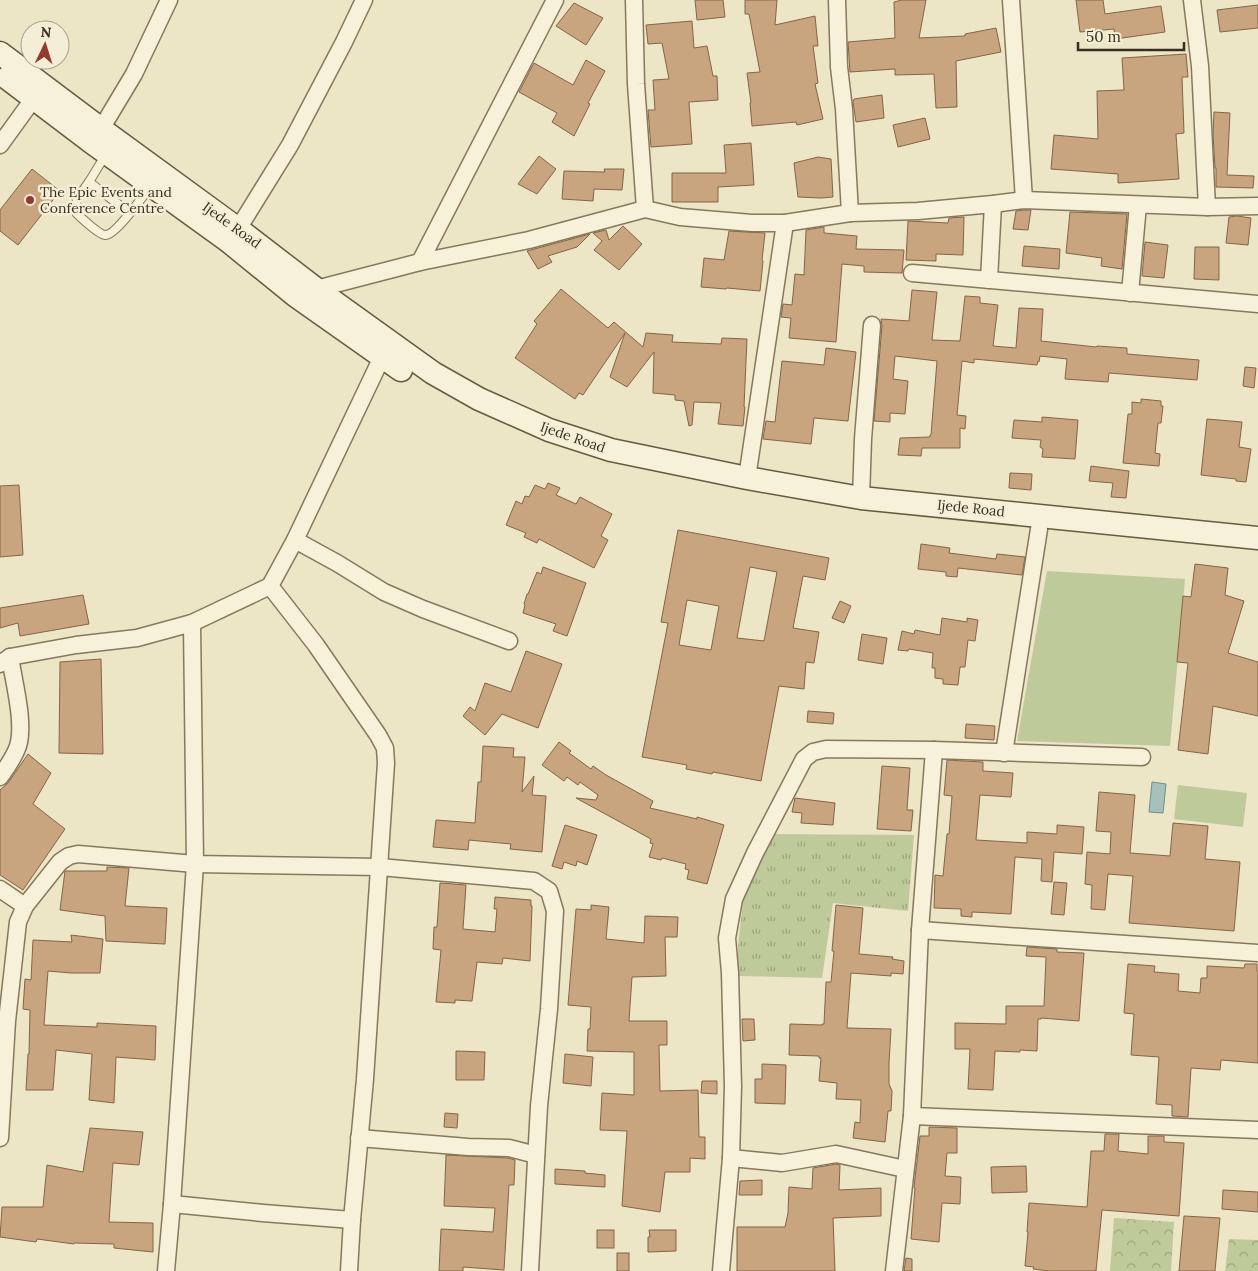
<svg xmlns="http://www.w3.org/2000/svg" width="1258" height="1271" font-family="Lora,serif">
<defs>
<pattern id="grass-tufts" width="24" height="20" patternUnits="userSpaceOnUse" patternTransform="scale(1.25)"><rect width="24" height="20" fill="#bfca9b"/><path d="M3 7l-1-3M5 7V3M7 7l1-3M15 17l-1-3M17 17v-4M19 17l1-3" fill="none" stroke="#9ca47e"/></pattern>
<pattern id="forest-crowns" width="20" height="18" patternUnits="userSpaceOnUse" patternTransform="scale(1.25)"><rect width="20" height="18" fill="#bfca9b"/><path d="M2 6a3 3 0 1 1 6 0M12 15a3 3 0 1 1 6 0" fill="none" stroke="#9ca47e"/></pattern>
</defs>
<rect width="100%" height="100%" fill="#ece5c6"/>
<polygon fill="url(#grass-tufts)" points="772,834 914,835 908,911 833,903 822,978 738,976 738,947 744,892"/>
<g fill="url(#forest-crowns)">
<polygon points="1114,1218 1174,1222 1171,1271 1110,1271"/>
<polygon points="1229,1239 1258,1240 1258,1271 1225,1271"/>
</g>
<g fill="#bfca9b">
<polygon points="1047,571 1185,579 1170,746 1017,741"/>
<polygon points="1178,785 1247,793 1243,827 1174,819"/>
</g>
<polygon fill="#a8c0bb" stroke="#6e8e8a" points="1152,782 1166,784 1163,813 1149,812"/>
<g fill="#c8a57e" stroke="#856444" fill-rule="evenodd">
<polygon points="695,0 723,0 725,17 697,20"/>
<polygon points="745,0 777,0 775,25 815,16 818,46 813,46 818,83 815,84 823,119 797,125 796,122 752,126 750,103 751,103 747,73 760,72 749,14 745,14"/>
<polygon points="902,0 926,0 919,38 965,36 965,34 996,28 1001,52 956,61 957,107 936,108 934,74 895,75 895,69 850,72 848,42 895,38 894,2"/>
<polygon points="1076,0 1103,0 1105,14 1161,6 1165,32 1115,39 1114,29 1080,32"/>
<polygon points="574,3 603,18 586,45 556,26"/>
<polygon points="1258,5 1258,28 1220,32 1217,10"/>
<polygon points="692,21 694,48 707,46 713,76 717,76 718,100 689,102 692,144 651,147 648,110 655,110 653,80 669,79 662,43 648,44 646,25"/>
<polygon points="1186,54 1188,77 1182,77 1184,133 1176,134 1179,179 1118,183 1118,174 1051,169 1054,135 1098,139 1097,91 1124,90 1122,58"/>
<polygon points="586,60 605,71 588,103 590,104 574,136 552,122 557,113 519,92 534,63 573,85"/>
<polygon points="882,95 884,118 856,122 853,102 854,99"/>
<polygon points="1214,112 1230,113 1227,175 1254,176 1253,188 1216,187 1216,168 1215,168 1213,134"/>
<polygon points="925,118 930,139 898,147 893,125"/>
<polygon points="751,143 754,185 718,187 718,202 672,202 672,173 726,173 724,145"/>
<polygon points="539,156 556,169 537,194 518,184"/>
<polygon points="818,157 831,159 833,197 821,198 798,197 794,163"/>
<polygon points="32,169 60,191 18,245 0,231 0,210"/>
<polygon points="604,169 624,169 622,190 594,189 593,201 562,199 564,171 605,172"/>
<polygon points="1024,210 1031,210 1028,230 1013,229 1016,211"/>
<polygon points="1070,212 1127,214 1122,269 1101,266 1102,258 1066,253"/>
<polygon points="1237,216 1251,218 1248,245 1226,243 1229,217"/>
<polygon points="964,217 963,255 936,254 936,261 906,260 908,221 948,223 949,218"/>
<polygon points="623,226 642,244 619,270 594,250 602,241 593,233 606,230 609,240"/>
<polygon points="824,227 824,233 857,236 856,249 904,250 902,273 864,272 864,266 842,264 836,342 789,338 791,318 781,317 783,304 792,305 795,274 804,275 806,230"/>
<polygon points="729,231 765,233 762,260 763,261 760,291 727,288 726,289 701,287 704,258 724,260"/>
<polygon points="590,234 577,247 548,256 552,262 538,269 527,251"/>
<polygon points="1145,242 1168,245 1164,278 1142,276"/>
<polygon points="1024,246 1060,249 1059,269 1022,266"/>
<polygon points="1195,247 1219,247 1219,280 1194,279"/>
<polygon points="561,289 608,328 614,322 643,347 646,333 673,335 672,342 721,344 722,338 747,339 744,407 745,407 743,426 718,424 721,403 694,402 692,425 689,426 684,401 675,400 675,395 653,393 654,352 627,387 610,377 625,333 583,395 579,393 575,399 515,358 537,324 534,321"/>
<polygon points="912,290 937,292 932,340 960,341 965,296 980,297 980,303 998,305 993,346 1016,348 1019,308 1043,309 1041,341 1096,347 1097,346 1127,348 1127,354 1199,360 1197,380 1109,373 1108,382 1065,379 1067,359 1040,356 1039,362 1038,361 1037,365 974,359 974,363 962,361 957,415 966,416 965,429 960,428 960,448 922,448 921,456 898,455 900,438 930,437 930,435 931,435 937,361 895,356 893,379 908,381 905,414 890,413 890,422 874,421 882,326 881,319 909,321"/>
<polygon points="826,348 856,352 848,421 814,418 811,444 763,439 766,421 775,422 782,361 824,365"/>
<polygon points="1245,367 1256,368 1254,388 1243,386"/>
<polygon points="1141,399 1161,401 1161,406 1163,406 1161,423 1158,423 1155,453 1160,454 1159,466 1123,463 1128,414 1132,414 1132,402 1141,403"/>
<polygon points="1042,417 1078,420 1075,459 1042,457 1043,449 1040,447 1041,440 1012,438 1014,420 1042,422"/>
<polygon points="1207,419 1242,422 1239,447 1251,449 1246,482 1236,481 1236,479 1201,475"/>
<polygon points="1091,466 1129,471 1126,498 1111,497 1113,483 1089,481"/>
<polygon points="1010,473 1032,474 1031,490 1009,488"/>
<polygon points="548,483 560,488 556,495 576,504 580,497 612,514 601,536 608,540 594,568 539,539 537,543 524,537 526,533 506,525 516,501 522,504 525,496 529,497 535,485 545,489"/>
<polygon points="19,485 23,555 0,557 0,486"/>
<path d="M678,530L829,558L825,580L803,576L793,628L819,632L814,663L806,662L804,689L779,686L761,781L713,772L712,774L686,769L687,765L642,757L668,623L661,622ZM750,567L777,572L764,641L737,638ZM687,600L719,606L711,650L679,645Z"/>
<polygon points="921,544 950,548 949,553 996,559 997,554 1025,557 1022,575 958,568 957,577 946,576 946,572 918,569"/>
<polygon points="1195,564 1228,568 1225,595 1244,601 1228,653 1258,662 1258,716 1213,706 1208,754 1178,750 1188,663 1177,662 1183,596 1191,597"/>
<polygon points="543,567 586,583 567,636 553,631 556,624 523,613 525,605 524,604 527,594 528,594 537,572 541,574"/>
<polygon points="83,595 89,624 20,636 18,623 0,628 0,608"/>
<polygon points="840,601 851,606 844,623 832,618"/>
<polygon points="942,618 967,622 967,618 978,620 975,641 968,640 965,667 960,667 958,685 943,684 943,679 935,678 935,668 932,668 933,653 909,649 908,651 898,650 902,631 914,634 915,630 940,635"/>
<polygon points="862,634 887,638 883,664 858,660"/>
<polygon points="526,651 562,664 538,728 502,714 485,735 463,716 470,707 475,711 485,683 511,692"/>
<polygon points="101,659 103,754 59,753 60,662"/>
<polygon points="808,711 834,713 833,724 807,722"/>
<polygon points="966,724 995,726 994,740 965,738"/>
<polygon points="559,742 571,751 569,753 591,769 593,766 606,775 653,801 650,808 697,819 697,817 724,825 707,884 687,879 689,870 685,869 686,864 662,858 661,860 649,857 653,844 650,843 651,839 576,798 596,800 598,795 580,782 578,785 567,777 564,781 542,765"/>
<polygon points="483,746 514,748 513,757 525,757 522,792 534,776 532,795 546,796 542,852 510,849 511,844 469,840 468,850 433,847 436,820 475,823 478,782 481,782"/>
<polygon points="28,754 51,773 33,804 65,829 23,890 0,875 0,790 8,783"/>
<polygon points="947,760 982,762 983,762 983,771 1013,773 1011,797 980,795 976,840 1027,843 1027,832 1057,834 1057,825 1084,827 1082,854 1054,852 1052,882 1041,881 1042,859 1015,857 1011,914 972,912 972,917 961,916 961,909 934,908 935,875 943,876 947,834 949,834 952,796 944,795"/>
<polygon points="882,766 910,768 907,810 913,810 911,831 877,829"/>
<polygon points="1099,792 1135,795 1130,853 1170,856 1173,823 1208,826 1205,859 1240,862 1234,931 1129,923 1133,876 1108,874 1105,910 1091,909 1092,885 1085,884 1087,852 1110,854 1111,832 1096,831"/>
<polygon points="795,798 835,803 833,825 801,823 802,813 792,812"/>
<polygon points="565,825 597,835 587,865 577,861 576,866 564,862 562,869 552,866"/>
<polygon points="107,867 129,868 125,906 167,908 165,944 106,941 105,916 60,910 65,871 107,871"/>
<polygon points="1054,882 1067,883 1064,915 1051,914"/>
<polygon points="440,883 466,885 463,929 495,932 497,909 494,909 495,897 531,900 531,906 532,906 530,961 503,958 502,964 477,962 472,1001 455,1000 455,1003 436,1002 441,950 433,949 434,927 437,927"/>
<polygon points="591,905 609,907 606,939 644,943 645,916 678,917 677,937 665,937 666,976 632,977 629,1021 667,1021 667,1045 659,1045 660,1091 698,1090 699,1137 705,1137 705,1159 690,1158 690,1172 665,1172 660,1212 622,1206 627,1131 600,1130 602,1093 634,1095 634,1052 587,1051 588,1029 590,1029 591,1007 568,1005 576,909 591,910"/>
<polygon points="836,905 863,908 859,954 893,957 892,959 904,961 903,974 891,973 891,976 851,973 847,1028 891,1029 889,1063 889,1084 892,1091 891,1111 888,1111 885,1142 853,1138 855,1122 860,1123 861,1100 836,1099 837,1083 819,1081 821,1058 819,1058 819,1056 789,1055 790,1024 822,1025 822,1024 824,1024 826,982 831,982 834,951 832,951"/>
<polygon points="71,935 103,939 100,973 71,973 48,971 44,1025 97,1027 97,1023 156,1026 155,1060 116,1057 114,1103 89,1100 92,1054 56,1050 53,1090 26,1090 28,1054 29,1054 30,1010 23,1009 25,979 31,980 33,940 72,942"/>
<polygon points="1027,947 1057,949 1057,952 1084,953 1079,1021 1041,1018 1041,1019 1038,1019 1037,1051 1020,1050 1020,1052 995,1051 993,1090 968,1089 970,1049 955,1049 955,1023 1006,1024 1006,1006 1044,1006 1046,957 1026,956"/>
<polygon points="1128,964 1155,966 1154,972 1179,974 1178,991 1200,993 1201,978 1207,978 1207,966 1244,968 1245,964 1257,964 1257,971 1258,971 1258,1063 1221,1060 1220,1070 1191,1068 1188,1117 1172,1116 1172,1105 1156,1104 1159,1057 1131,1055 1134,1014 1124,1013"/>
<polygon points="742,1019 754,1019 755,1040 743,1041"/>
<polygon points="456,1051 485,1052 484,1080 456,1080"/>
<polygon points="565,1054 593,1057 591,1086 563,1083"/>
<polygon points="762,1064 786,1065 785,1104 755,1103 755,1079 762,1079"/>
<polygon points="702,1081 717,1081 717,1094 701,1093"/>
<polygon points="445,1113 458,1114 457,1128 444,1127"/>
<polygon points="929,1127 957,1128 957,1153 947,1153 945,1176 961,1177 960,1204 942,1203 939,1242 911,1239 915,1188 914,1188 915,1178 920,1136 929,1136"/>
<polygon points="90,1128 143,1132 139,1165 113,1163 109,1222 153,1223 153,1252 114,1248 114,1244 74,1243 74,1244 37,1239 36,1242 0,1237 2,1207 43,1207 47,1165 83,1172"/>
<polygon points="1105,1134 1119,1134 1118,1151 1148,1154 1148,1136 1164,1136 1164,1142 1184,1143 1179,1216 1102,1210 1096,1271 1049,1271 1033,1269 1034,1267 1025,1266 1028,1232 1027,1232 1029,1203 1087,1207 1091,1151 1104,1151"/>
<polygon points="446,1155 508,1158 515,1160 514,1185 509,1185 504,1270 463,1267 463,1271 439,1271 441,1229 493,1232 495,1208 444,1206"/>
<polygon points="836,1164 840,1165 839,1190 881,1188 881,1216 833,1218 835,1271 737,1271 737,1227 785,1227 788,1213 789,1187 812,1189 813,1168"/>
<polygon points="1026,1166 1027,1192 992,1193 991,1167"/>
<polygon points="555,1169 585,1171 585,1173 605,1175 605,1187 555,1184"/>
<polygon points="762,1180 762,1195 739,1195 740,1181"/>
<polygon points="1223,1190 1258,1192 1258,1212 1222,1209"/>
<polygon points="1184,1216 1220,1218 1215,1271 1179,1271"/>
<rect x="597" y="1230" width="17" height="18"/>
<polygon points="649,1230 676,1230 676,1251 648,1252 648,1237 650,1237"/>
<rect x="617" y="1253" width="12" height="18"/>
<polygon points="906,1258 912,1259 912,1271 904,1271"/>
</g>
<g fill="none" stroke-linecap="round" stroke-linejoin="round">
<defs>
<g id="service">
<path d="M106,154L89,182L77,199L75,210L77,214C83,219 98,234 105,235C115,236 143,196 150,187"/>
<polyline points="89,182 130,213"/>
</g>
<g id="minor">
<polyline points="634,0 636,84 645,209"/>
<polyline points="837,0 839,67 844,109 850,213"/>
<polyline points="1011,0 1024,200"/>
<polyline points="1192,0 1200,66 1207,207"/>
<polyline points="101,129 134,74 169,0"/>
<polyline points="0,145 34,98"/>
<polyline points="238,229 290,145 344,42 364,0"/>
<polyline points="420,262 555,0"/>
<polyline points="912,273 1258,304"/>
<polyline points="989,280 993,204"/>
<polyline points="316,289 420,262 529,240 645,209 680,217 752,223 785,223 850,213 918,211 993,204 1024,200 1207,207 1258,206"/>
<polyline points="1130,293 1138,205"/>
<polyline points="747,478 785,223"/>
<polyline points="861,498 863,439 872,325"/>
<polyline points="295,540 337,563 384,592 423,609 509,641"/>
<polyline points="0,664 10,657 76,645 137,638 192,623 270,586"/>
<polyline points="1004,753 1039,529"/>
<path d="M0,777C7,767 14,758 18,746C25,723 14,683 10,657"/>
<polyline points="0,889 25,906"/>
<polyline points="920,930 1258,953"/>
<polyline points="912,1116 1258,1130"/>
<polyline points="0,1138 7,1021 18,922 25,906 60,862 69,856 78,854 195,864 380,867 534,881 549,891 555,911 549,1009 539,1106 530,1271"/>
<polyline points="359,1138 468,1147 509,1148 536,1155"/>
<polyline points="731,1158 782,1163 836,1154 905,1169"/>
<polyline points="172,1204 263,1213 352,1220"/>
<polyline points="166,1271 172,1204 195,864 192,623"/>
<polyline points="349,1271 352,1220 365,1079 386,763 385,748 378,735 316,645 270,586 295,540 382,357"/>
<polyline points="721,1271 731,1158 733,1086 730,973 727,938 734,899 755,853 804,759 813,752 826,749 934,750 1142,757"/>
<polyline points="894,1271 912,1116 920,930 934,750"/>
</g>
<g id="secondary">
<polyline points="0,53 101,129 238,229 316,289 433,373 479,399 549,430 611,450 747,478 861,498 1258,538"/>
<polyline points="7,78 90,141 227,240 296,296 401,370"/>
</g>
</defs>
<use href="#service" stroke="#87785d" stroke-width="10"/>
<use href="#minor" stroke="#87785d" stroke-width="19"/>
<use href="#secondary" stroke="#695940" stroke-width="25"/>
<use href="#service" stroke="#f7f1d9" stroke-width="8"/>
<use href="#minor" stroke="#f7f1d9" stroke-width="16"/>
<use href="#secondary" stroke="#f7f1d9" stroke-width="22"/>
</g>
<circle fill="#933a30" stroke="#f4eed6" stroke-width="2" cx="30" cy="200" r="5"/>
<g text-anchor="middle" stroke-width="5" stroke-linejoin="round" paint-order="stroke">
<g font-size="14" fill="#382e20" stroke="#f4eed6" text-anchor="start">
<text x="40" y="197">The Epic Events and<tspan x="40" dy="16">Conference Centre</tspan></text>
</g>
<g font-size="14" fill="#382e20" stroke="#f4eed6">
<text transform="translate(232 225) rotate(36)" y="5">Ijede Road</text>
<text transform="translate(573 437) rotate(19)" y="5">Ijede Road</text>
<text transform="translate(971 508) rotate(6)" y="5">Ijede Road</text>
</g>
</g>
<g transform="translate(45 45) rotate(4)"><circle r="24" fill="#f4eed6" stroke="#a9a18d"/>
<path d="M0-4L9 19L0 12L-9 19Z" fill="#933a30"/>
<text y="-8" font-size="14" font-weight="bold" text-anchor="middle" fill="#382e20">N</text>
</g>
<path d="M1078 42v8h106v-8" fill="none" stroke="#382e20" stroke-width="2.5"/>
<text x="1086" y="42" font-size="15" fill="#382e20" stroke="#f4eed6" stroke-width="4" paint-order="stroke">50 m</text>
</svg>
